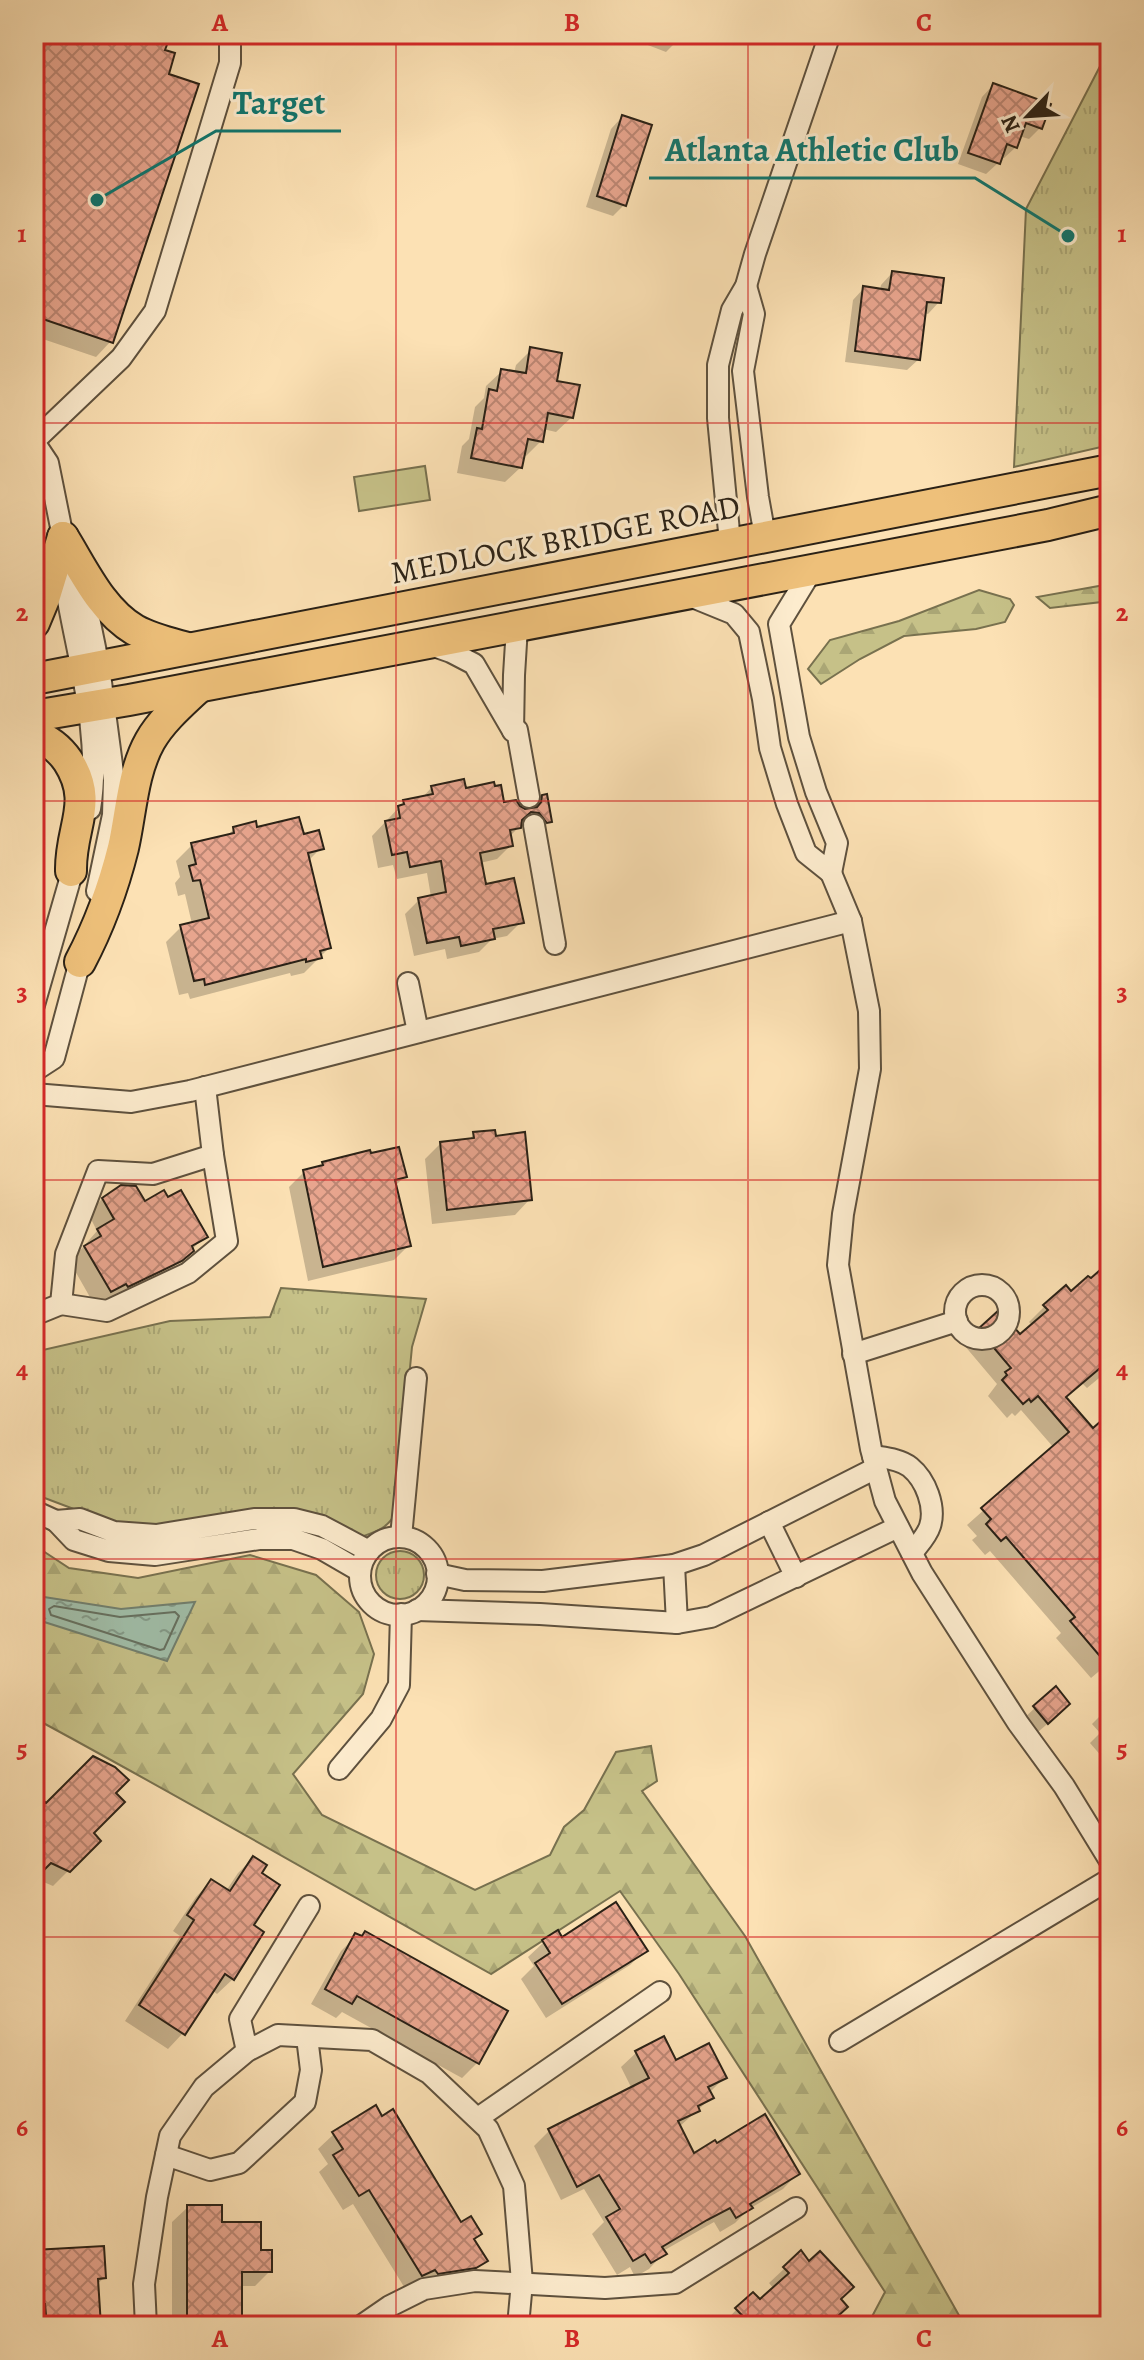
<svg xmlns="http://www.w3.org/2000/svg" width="1144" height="2360" font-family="Alegreya,serif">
<defs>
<pattern id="grass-tufts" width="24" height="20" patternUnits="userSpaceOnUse" patternTransform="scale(2)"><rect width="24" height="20" fill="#c6c188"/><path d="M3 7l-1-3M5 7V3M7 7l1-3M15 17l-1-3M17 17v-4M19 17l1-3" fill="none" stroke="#aaa675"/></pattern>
<pattern id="forest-firs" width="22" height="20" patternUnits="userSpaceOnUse" patternTransform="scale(2)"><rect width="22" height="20" fill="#c6c188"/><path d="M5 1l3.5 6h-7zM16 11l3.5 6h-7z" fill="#aaa675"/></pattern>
<pattern id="water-ripples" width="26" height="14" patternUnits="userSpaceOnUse" patternTransform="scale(2)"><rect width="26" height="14" fill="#a0bea9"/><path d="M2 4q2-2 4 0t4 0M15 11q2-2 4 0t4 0" fill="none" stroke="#839a89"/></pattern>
<pattern id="building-cross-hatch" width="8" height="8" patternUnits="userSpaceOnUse" patternTransform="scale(2)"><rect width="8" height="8" fill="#e8a58e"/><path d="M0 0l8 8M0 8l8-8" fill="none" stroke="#bc8673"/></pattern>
</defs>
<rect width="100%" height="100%" fill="#fce1b4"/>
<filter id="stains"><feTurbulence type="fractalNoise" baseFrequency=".0025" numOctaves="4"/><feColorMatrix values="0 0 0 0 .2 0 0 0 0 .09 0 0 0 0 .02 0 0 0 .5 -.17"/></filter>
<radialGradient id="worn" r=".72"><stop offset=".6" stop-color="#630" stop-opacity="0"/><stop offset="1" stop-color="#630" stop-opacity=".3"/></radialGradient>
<g fill="url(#grass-tufts)" stroke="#78714f" stroke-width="2">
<polygon points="1110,47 1110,445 1014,467 1026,209"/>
<path d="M281,1288L426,1299L412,1347L396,1512C388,1529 375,1532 358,1538L331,1522L165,1528L131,1526L87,1514L34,1494V1352L170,1321L270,1317Z"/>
<circle cx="400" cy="1575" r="24"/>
</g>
<g fill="url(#forest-firs)" stroke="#78714f" stroke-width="2">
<polygon points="1110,584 1110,601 1050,608 1037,597"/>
<polygon points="979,590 1010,599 1014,605 1005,622 976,629 904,636 860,659 821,684 808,669 830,640 899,621"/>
<path d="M34,1545L69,1568L138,1578L250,1555L316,1575L359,1612L374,1654L363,1694L293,1774L322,1815L475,1890L550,1855L564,1827L584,1810L616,1752L651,1746L657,1781L642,1791L745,1936L965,2326H867L885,2292L679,1974L620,1891L491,1974C339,1889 188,1801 34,1718Z"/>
</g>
<polygon fill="#c6c188" stroke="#78714f" stroke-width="2" points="425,466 430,500 359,511 354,477"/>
<polygon fill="url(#water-ripples)" stroke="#717f6e" stroke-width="2" points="44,1597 121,1609 195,1602 167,1661 38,1620"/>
<g fill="#0003" fill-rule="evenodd">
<polygon points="34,34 168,34 163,51 111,341 96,357 34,336"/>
<polygon points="643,34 680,34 678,40 666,52 640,42"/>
<polygon points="1052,34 1068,34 1064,38"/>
<polygon points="993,85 1040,128 1029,139 1019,136 1016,147 1004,158 1000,157 998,163 986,174 958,164 982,97"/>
<polygon points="622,117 625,204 613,216 586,207 611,129"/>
<polygon points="892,273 939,302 928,314 924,313 919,359 907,370 845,362 853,300 864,288 880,290 881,285"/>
<polygon points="531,350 555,382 572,417 556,432 543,429 541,441 526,456 523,455 521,467 505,482 457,473 462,446 469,439 475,407 484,398 486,386 502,371 514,373 516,365"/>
<path d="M432,787L464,790L503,805L528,811L543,797L550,821L536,835L525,826H520L509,837L511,845L497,859L480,863L484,886L521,922L507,936L492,939L479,952L447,959L445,949L414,956L405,914L419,900L431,897L427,873L397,879L393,865L378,868L372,836L404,802L421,799ZM397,811H401V828Z"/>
<polygon points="234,829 256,829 302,836 321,848 308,861 329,948 304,973 291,976 290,973 190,999 188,993 179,995 166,942 181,927 192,924 185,894 178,896 175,883 180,877 176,861 192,845 226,837"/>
<polygon points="474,1134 530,1199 515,1215 432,1224 425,1159 440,1144 468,1141"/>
<polygon points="323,1164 405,1176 395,1186 409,1245 394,1260 308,1281 289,1187 304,1172 319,1168"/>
<polygon points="103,1198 144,1204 205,1237 164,1276 112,1301 111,1297 95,1306 70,1262 97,1231 88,1213"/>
<polygon points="1110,1287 1110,1369 1087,1388 1082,1383 1064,1398 1092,1431 1110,1416 1110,1662 1091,1678 1056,1638 1061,1633 990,1551 985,1555 972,1540 977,1536 967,1525 1054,1448 1021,1410 1015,1416 1012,1413 1007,1418 988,1396 997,1384 964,1345 979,1330 1020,1337 1033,1326 1029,1322 1045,1306 1071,1293"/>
<polygon points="1055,1689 1053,1719 1031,1738 1019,1723"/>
<polygon points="1110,1706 1110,1772 1106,1768 1109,1765 1090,1743 1100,1733 1092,1724"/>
<polygon points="113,1793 91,1833 98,1841 53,1886 34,1878 34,1801 46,1806"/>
<polygon points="253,1858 259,1874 251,1926 233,1979 217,1994 212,1990 183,2033 168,2049 125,2021 180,1936 173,1931 196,1897 211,1881 226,1891 238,1873"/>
<polygon points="356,1936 477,2063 462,2078 342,2012 336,2018 311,2004 341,1951"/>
<polygon points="562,1940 645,1950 630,1965 546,2018 521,1979 534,1966 528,1957 544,1942"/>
<polygon points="637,2052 724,2078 709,2093 711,2098 679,2127 693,2156 798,2173 783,2189 749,2209 735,2223 720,2232 714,2222 663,2251 664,2253 649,2269 635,2277 630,2267 617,2275 592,2234 604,2222 584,2189 561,2200 534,2146 549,2131 632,2089 621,2067"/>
<polygon points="334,2134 461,2225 485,2260 470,2276 406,2290 353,2204 343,2210 319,2172 328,2164 318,2149"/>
<polygon points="188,2207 220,2224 259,2252 270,2271 255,2286 241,2286 241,2326 172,2326 172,2222"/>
<polygon points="102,2248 104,2278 96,2285 99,2326 34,2326 34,2252"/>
<polygon points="785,2268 839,2300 825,2326 722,2325 737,2309 760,2302 774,2289 769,2283"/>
</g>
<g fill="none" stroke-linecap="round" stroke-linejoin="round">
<polygon stroke="#657060" stroke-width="2" points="54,1606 120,1617 175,1612 179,1616 164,1649 160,1650 51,1615 49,1609"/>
</g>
<g fill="url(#building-cross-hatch)" stroke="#2a2116" stroke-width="2">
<polygon points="34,34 171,34 165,50 175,53 169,74 199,84 113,343 34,316"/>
<polygon points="993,83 1051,104 1042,129 1026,123 1017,148 1007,144 1000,164 968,153"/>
<polygon points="622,115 652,125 626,206 597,196"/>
<polygon points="892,271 944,278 941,303 927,302 920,360 855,351 863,286 889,290"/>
<polygon points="530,347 562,353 557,381 580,385 573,418 548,413 543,442 528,439 522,468 471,458 477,428 482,429 489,389 497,391 501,369 526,373"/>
<polygon points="464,779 466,788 494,782 495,786 501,785 504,802 516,800 520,806 525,809 537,807 541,802 542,795 547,794 552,822 547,823 539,813 531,812 522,820 521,828 510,830 513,846 480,853 486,884 514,878 524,923 493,929 495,939 461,946 459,937 427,943 418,898 446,892 441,861 410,867 407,852 392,855 385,821 400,818 398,806 404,804 403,800 433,794 431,786"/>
<polygon points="299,817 304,834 319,830 324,849 308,853 331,948 320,951 322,958 306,962 306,959 205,985 204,979 194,981 180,925 209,918 200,880 193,881 189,866 196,864 191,843 234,833 233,827 256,821 257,827"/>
<polygon points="495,1130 496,1136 525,1132 532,1200 447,1210 440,1142 474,1138 473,1132"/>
<polygon points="399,1147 407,1177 395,1180 411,1246 323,1267 303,1170 323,1165 322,1162 370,1150 371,1153"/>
<polygon points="121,1185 136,1186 145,1201 164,1190 168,1197 181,1190 208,1237 192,1246 194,1251 182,1261 128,1287 126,1284 111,1292 84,1246 101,1236 97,1229 114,1219 102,1198"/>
<polygon points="1099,1271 1110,1284 1110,1382 1099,1369 1066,1397 1093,1428 1110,1413 1110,1668 1070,1621 1075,1617 1006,1537 1001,1541 986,1524 991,1519 981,1508 1069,1432 1038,1396 1031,1402 1029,1399 1023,1404 1002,1380 1007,1375 1005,1372 1011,1368 978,1329 999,1310 1020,1334 1048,1310 1043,1305 1066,1285 1071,1291 1088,1276 1091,1278"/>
<polygon points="1056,1686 1070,1704 1048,1724 1033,1706"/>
<polygon points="93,1756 115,1767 129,1780 116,1793 125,1802 94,1833 101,1841 70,1872 51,1863 34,1880 34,1791 46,1803"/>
<polygon points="253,1856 267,1865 262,1873 280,1885 254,1925 264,1932 234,1980 225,1974 185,2035 139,2005 194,1920 187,1915 211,1879 230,1891"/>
<polygon points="616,1902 648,1951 562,2004 535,1963 550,1953 542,1940 558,1930 562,1937"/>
<polygon points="365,1931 508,2011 479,2064 357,1996 352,2004 325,1989 355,1933 362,1936"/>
<polygon points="664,2036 676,2060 709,2043 727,2078 708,2087 714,2098 698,2106 700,2111 678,2121 694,2153 715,2140 717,2143 765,2114 800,2174 750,2204 753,2208 736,2218 730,2208 707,2220 662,2247 667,2254 651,2263 645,2254 633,2261 606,2217 620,2209 599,2175 577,2187 548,2129 649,2078 635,2051"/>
<polygon points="376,2105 382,2116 393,2109 461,2222 471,2216 482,2234 474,2239 488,2261 476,2268 438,2274 435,2270 422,2276 369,2190 359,2196 333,2155 343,2149 332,2132"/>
<polygon points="187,2205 222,2205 222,2222 261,2222 261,2250 272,2250 272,2272 242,2272 242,2326 187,2326"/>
<polygon points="104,2246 106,2278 98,2279 101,2326 47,2326 45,2304 37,2304 34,2250"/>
<polygon points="801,2250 809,2261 820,2251 854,2287 841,2299 848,2307 827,2326 752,2326 735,2308 753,2292 760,2299 789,2273 783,2267"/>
</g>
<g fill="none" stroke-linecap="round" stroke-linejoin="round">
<defs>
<g id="minor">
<polyline points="746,286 754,314 743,371 758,497 765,536"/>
<polyline points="34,441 121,358 155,311 230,63 230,34"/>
<path d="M34,442L48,463L70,572L66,589C78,660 102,736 90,809"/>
<polyline points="730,542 718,418 718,365 732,310 746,286 755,254 830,34"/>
<polyline points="76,578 82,584 99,667 114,780 113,815 97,891"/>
<polyline points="685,594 734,614 749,632 763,699 770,748 787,804 806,853 831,873 837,843 816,792 799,737 779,624 812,570"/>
<polyline points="431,645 451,652 474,664 513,731"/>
<polyline points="517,730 529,797"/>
<polyline points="513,731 514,675 517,627"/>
<polyline points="534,825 555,944"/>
<polyline points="831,873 851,921 869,1011 870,1069 843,1214 838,1265 871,1449 885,1501 922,1573 1018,1723 1064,1786 1110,1861"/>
<polyline points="408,983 418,1032"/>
<polyline points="34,1005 76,859"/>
<polyline points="34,1071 54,1058 83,950"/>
<polyline points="34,1094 131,1102 190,1091 851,921"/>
<circle cx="982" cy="1312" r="27"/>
<polyline points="61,1304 107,1311 188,1273 227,1241 213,1155"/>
<polyline points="34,1315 61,1304 66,1254 98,1171 153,1174 213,1155 205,1087"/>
<polyline points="853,1354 957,1321"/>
<path d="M873,1456C885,1458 900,1459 910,1467C926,1480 936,1507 930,1526C927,1536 918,1545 912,1553"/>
<polyline points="34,1511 56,1521"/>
<polyline points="769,1522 796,1577"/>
<polyline points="401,1537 416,1378"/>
<circle cx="399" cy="1576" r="39"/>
<polyline points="674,1565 677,1623"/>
<polyline points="360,1571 322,1549 293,1539 259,1539 155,1555 109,1551 74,1540 56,1521 80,1519 114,1532 156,1535 254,1519 294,1519 322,1526 369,1551"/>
<polyline points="437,1574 465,1580 543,1581 674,1565 704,1555 876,1468"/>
<polyline points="417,1610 540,1614 677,1623 711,1617 898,1527"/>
<polyline points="339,1769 381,1719 399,1685 401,1614"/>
<polyline points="840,2041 1110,1879"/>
<polyline points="247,2051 240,2019 309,1906"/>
<polyline points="478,2118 660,1992"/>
<polyline points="166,2155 210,2170 239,2163 305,2102 311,2070 307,2037"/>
<polyline points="146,2326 144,2284 157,2197 170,2136 204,2087 247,2051 278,2035 372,2040 429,2073 488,2129 514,2186 522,2282 518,2326"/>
<polyline points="361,2326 390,2306 424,2289 475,2281 605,2288 675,2283 796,2208"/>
</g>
<g id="highway">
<path d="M63,537C83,569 101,610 135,630C151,639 169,643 187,648"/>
<polyline points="34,623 44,599 63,537"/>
<polyline points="34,679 1110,470"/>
<polyline points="34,716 129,700 1048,525 1110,510"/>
<path d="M34,735C49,740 59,748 68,761C95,803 70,826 71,871"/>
<path d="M80,962C99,926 113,888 123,848C131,813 132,773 150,741C162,720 182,703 199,687"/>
</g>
</defs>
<use href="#minor" stroke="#5e513e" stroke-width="24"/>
<use href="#highway" stroke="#2a2116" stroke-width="34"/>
<use href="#minor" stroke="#fdecce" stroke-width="20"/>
<use href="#highway" stroke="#eec07a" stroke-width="30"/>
</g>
<path fill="none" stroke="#d62828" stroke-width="2" stroke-opacity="0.55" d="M396,34V2326M748,34V2326M34,423H1110M34,801H1110M34,1180H1110M34,1559H1110M34,1937H1110"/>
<g text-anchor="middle" stroke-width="6" stroke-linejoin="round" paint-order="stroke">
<g font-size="32" fill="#2a2116" stroke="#fdecce">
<text transform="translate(565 539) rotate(-11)" y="11">MEDLOCK BRIDGE ROAD</text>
</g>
</g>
<path fill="none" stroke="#0f766e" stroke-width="3" d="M97 200L216 131H341M1068 236L975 178H649"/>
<g fill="#0f766e" stroke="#fdecce" stroke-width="3">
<circle cx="97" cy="200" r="8"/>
<circle cx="1068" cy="236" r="8"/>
</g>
<g font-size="34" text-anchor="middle" font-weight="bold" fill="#0f766e" stroke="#fdecce" stroke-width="6" stroke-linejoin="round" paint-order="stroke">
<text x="279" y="114">Target</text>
<text x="812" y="161">Atlanta Athletic Club</text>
</g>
<rect width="1144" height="2360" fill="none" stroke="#fce1b4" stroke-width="88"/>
<g transform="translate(1028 116) rotate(245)" stroke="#fdecce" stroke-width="6" paint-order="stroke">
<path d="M0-6L14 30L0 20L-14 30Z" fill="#2a2116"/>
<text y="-12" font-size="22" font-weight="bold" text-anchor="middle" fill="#2a2116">N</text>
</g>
<rect x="44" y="44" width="1056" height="2272" fill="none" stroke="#d62828" stroke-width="3"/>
<g font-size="26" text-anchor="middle" font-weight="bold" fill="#d62828">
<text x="220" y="31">A</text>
<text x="572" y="31">B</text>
<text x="924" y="31">C</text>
<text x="22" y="242">1</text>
<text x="1122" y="242">1</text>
<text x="22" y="621">2</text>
<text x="1122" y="621">2</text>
<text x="22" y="1000">3</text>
<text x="1122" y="1000">3</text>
<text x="22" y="1378">4</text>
<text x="1122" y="1378">4</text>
<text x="22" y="1757">5</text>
<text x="1122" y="1757">5</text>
<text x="22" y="2136">6</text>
<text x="1122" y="2136">6</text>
<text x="220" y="2347">A</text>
<text x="572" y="2347">B</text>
<text x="924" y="2347">C</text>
</g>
<rect width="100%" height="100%" filter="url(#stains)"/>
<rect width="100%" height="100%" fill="url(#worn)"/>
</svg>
